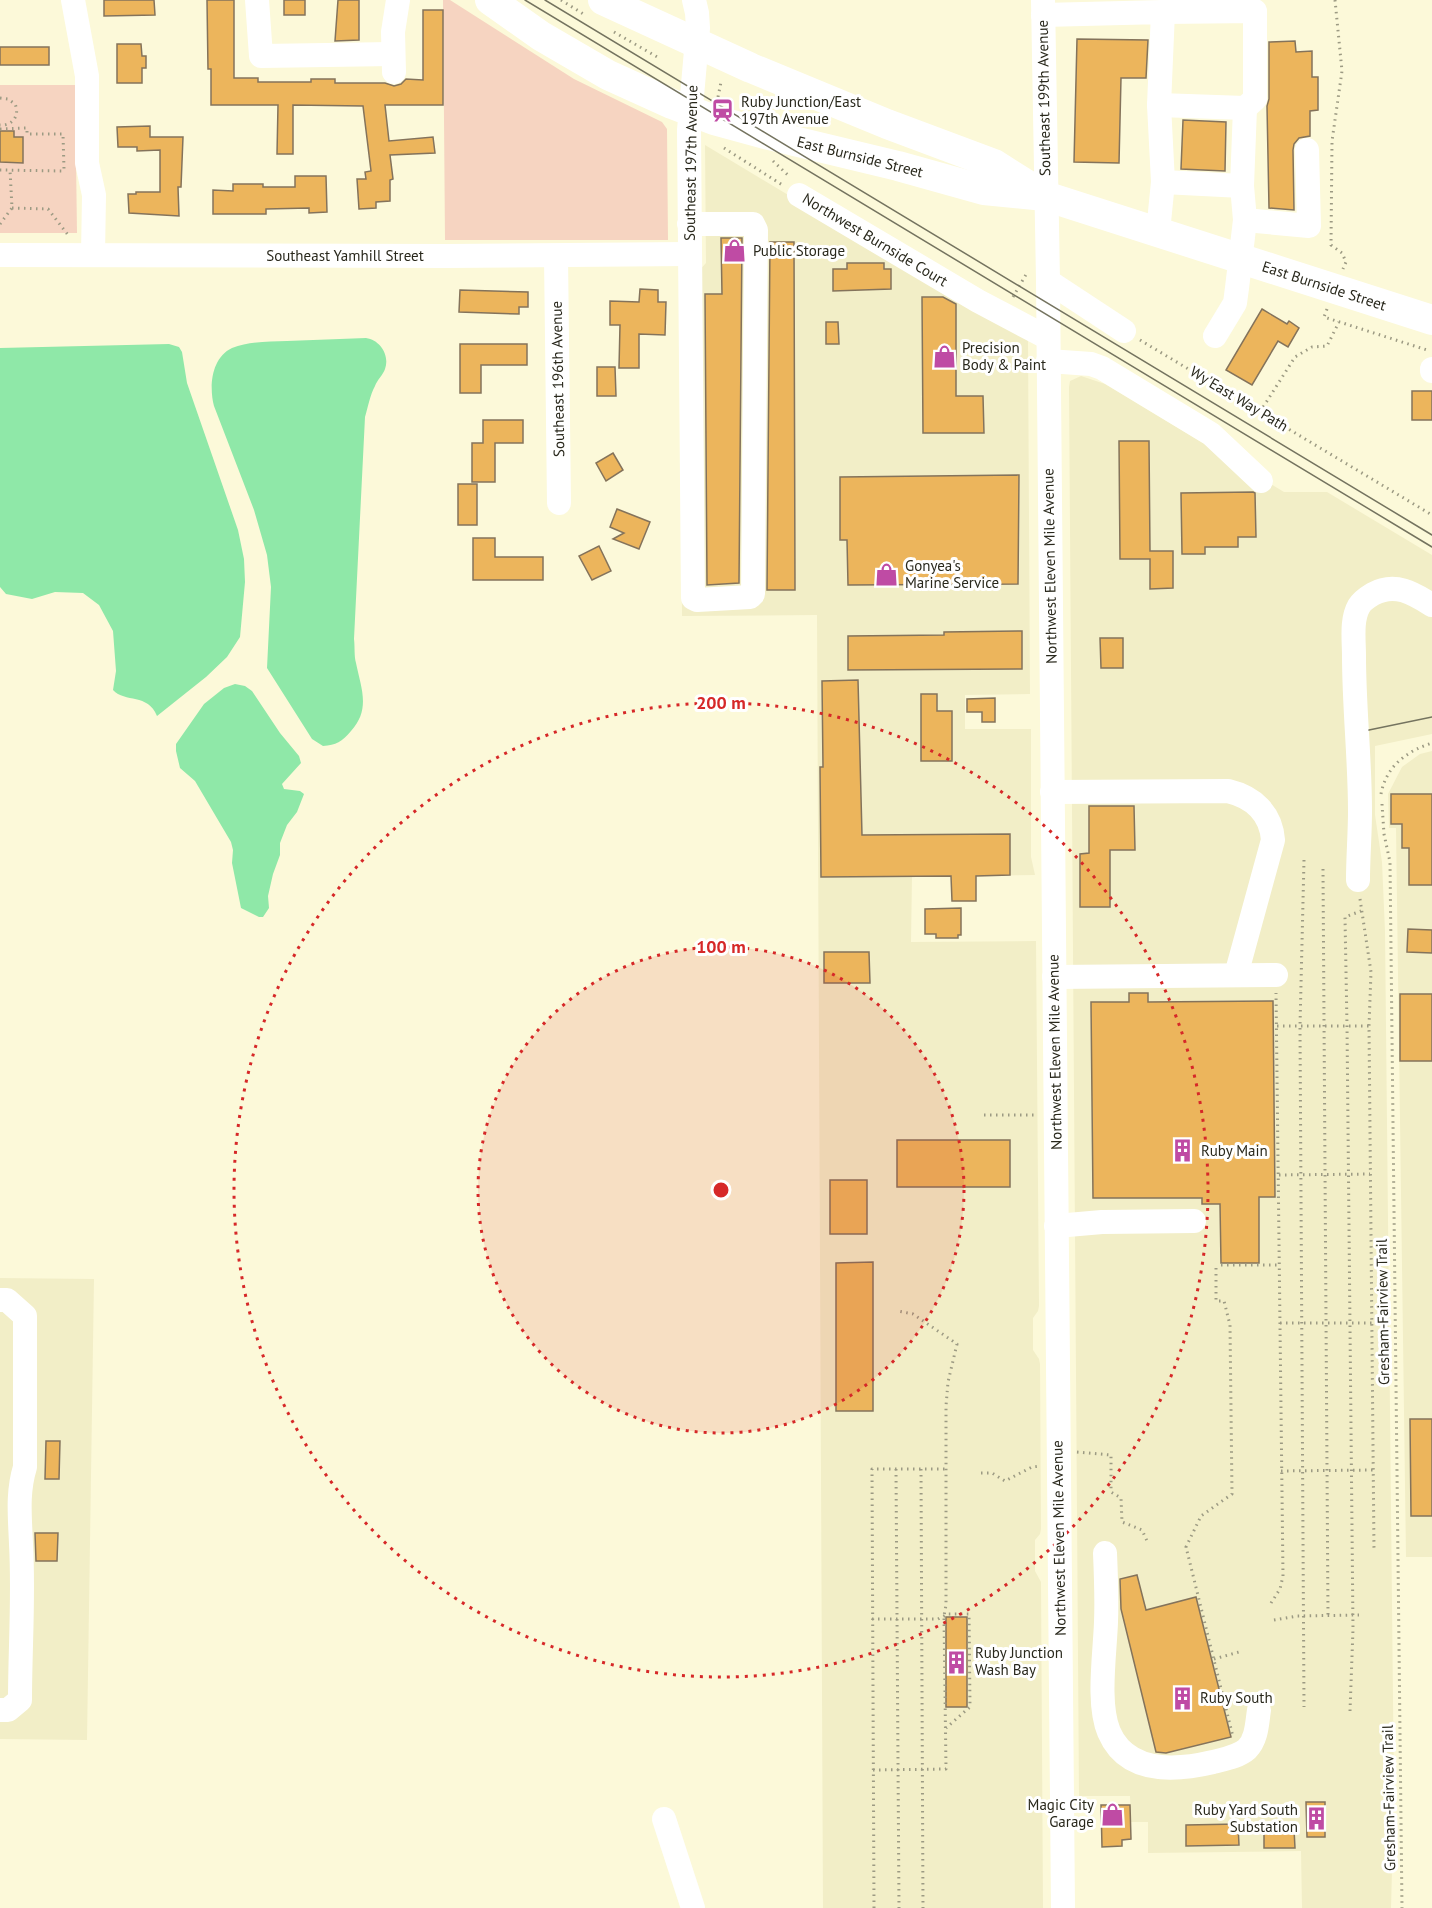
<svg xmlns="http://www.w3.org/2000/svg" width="1432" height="1908" font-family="'PT Sans',sans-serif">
<rect width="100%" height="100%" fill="#fcf9d9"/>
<g fill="#f2eec7">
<polygon points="705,145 1028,339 1030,694 965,695 965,729 1031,729 1031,857 1035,875 912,876 911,942 1036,941 1039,1306 1038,1311 1033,1318 1033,1350 1039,1359 1040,1364 1041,1529 1040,1534 1035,1540 1035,1571 1041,1582 1043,1908 823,1908 817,615 682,616 680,278 697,273 706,263"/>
<polygon points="1081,376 1105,384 1284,492 1327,492 1432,555 1432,734 1375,746 1375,815 1382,862 1385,931 1394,1795 1391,1908 1302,1908 1301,1851 1148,1853 1148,1822 1131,1822 1130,1796 1079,1796 1069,387 1070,381"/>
<polygon points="1432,751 1432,1557 1406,1557 1396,828 1389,828 1388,794 1402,767 1420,754"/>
<polygon points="0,1278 94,1279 87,1740 0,1739"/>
</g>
<g fill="#f6d4c1">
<polygon points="443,0 450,0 574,79 662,122 667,129 668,240 445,240"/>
<polygon points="0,85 75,85 77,233 0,233"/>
</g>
<g fill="#8fe8a8">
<path d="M366,338C380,340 390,355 385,369C383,375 377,380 375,386C370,395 368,407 365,417L354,639C355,647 354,656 356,663C361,688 371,709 351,731C342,742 336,745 323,746L312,739L267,668L271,587L267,555L254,510L214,406C209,387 211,358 232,348C249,341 269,342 287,341C313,340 340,339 366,338Z"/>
<path d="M169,344L179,347L182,352L187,383L238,530L244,559L245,582L240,637L227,657L206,677L157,716C148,693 125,703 113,690L116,671L113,631L99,605L83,593L55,592L32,599L6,594L0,587V348Z"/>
<polygon points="235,684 245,686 252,691 280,733 299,756 301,763 282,784 284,789 300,791 304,794 297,812 287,825 280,843 280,855 273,874 268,896 269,908 263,917 259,917 241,908 232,863 233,850 231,842 195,781 180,768 176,751 176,744 204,704 224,688"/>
</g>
<g fill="#ecb55c" stroke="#84735b" stroke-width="1.5">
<polygon points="104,0 154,0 155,15 104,16"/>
<polygon points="207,0 234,0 234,78 258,78 258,82 311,82 311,79 335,79 335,83 385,83 394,86 401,84 406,79 423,80 423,10 443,10 443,105 385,105 389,141 433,137 435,153 390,155 393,179 390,180 390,201 376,202 376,208 359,209 357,179 366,179 365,172 371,171 363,106 293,105 293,154 277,154 278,105 211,105 211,69 208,69"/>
<rect x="284" y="0" width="21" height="15"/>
<polygon points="338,0 359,0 359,40 335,41"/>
<polygon points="1077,39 1148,40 1146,78 1121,78 1119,163 1074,162"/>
<polygon points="1295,41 1296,52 1312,51 1312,77 1318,77 1318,110 1310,111 1310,136 1299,138 1294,144 1293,150 1294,210 1269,208 1267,106 1269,99 1269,42"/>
<polygon points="117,44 141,44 142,56 146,56 146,68 142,68 142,83 117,83"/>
<rect x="0" y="47" width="49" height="18"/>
<polygon points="1183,120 1226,122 1225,171 1181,169"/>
<polygon points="150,126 150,137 183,137 181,187 178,187 179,216 129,213 128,194 136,194 136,192 160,192 160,150 137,151 137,147 118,147 117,127"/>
<polygon points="0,131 14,131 14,137 23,137 23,163 0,162"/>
<polygon points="295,176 326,176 327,212 309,213 309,208 266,209 266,214 213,214 213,190 233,191 233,184 263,184 263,187 295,187"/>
<polygon points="721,238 742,238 739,583 707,585 705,294 722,294"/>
<polygon points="770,242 794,242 795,590 767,590"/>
<polygon points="847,263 884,263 884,269 891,269 891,289 833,291 833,269 847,269"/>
<polygon points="640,289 658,290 658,302 666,302 665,335 639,334 639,368 619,368 620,325 610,325 610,301 639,302"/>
<polygon points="460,290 528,292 528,307 519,307 519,314 459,312"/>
<polygon points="922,297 943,297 956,304 956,396 983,396 984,433 923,433"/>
<polygon points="1262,309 1287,324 1289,321 1299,328 1288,347 1278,341 1252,385 1226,370"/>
<polygon points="826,322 838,322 839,344 826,344"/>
<polygon points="460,344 527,344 527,365 481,365 481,393 460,393"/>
<polygon points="597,367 615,367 616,396 597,396"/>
<rect x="1412" y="391" width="20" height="29"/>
<polygon points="483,420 523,420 523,443 495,443 495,482 472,482 472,443 483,443"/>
<polygon points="1119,441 1149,441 1150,551 1173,551 1173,588 1150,589 1150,559 1120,559"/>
<polygon points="613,453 623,470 606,481 596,463"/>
<polygon points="1019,475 1018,584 848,585 847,540 840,540 840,477"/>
<rect x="458" y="484" width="19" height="41"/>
<polygon points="1253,492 1255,493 1256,537 1238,537 1238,547 1205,547 1205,554 1182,554 1181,493"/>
<polygon points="617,509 650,522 639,549 613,539 624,533 610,527"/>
<polygon points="473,538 495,538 495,557 543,557 543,580 473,580"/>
<polygon points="599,546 611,571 592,580 579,556"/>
<polygon points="1022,631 1022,669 848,670 848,636 944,635 944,632"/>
<polygon points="1100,638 1123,638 1123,668 1101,668"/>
<polygon points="858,680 862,835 1010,834 1010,875 976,876 976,901 952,901 951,876 821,877 820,767 823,767 822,681"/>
<polygon points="921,694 937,694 937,711 952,711 952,761 921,761"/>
<polygon points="995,698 995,722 982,722 982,712 967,712 967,699"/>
<polygon points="1391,794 1432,794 1432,885 1409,885 1409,848 1402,848 1402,824 1391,824"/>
<polygon points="1089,806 1134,806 1135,850 1110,850 1110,907 1080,907 1080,854 1089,853"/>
<polygon points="961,908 961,935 958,935 958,938 936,938 936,934 925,934 925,909"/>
<polygon points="1408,929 1432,930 1432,953 1407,952"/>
<polygon points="824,952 869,952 870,983 824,983"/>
<polygon points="1129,993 1148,993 1148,1002 1273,1001 1275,1197 1259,1197 1259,1263 1221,1263 1220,1204 1202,1204 1202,1198 1093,1198 1091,1002 1129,1002"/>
<rect x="1400" y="994" width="32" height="67"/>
<rect x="897" y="1140" width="113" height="47"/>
<rect x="830" y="1180" width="37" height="54"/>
<polygon points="873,1262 873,1411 836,1411 836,1263"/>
<polygon points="1410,1419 1432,1419 1432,1516 1411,1516"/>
<polygon points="46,1441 60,1441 59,1479 45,1479"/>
<polygon points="35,1533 58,1533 57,1561 36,1561"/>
<polygon points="1137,1575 1146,1610 1196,1597 1231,1737 1166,1753 1156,1752 1121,1609 1120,1579"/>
<rect x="946" y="1617" width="21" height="90"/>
<polygon points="1306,1802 1325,1802 1325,1837 1307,1837"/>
<polygon points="1101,1805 1130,1805 1131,1839 1122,1840 1122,1846 1102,1847"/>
<polygon points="1238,1824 1239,1845 1186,1846 1186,1825"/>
<polygon points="1294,1829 1295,1848 1264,1848 1264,1830"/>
</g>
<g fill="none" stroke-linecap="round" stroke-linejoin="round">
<g stroke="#9c9a83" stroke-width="3" stroke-dasharray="1.5 4.5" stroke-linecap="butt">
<polyline points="561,0 585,15"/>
<polyline points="1335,0 1342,71 1332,141 1331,245 1342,253 1346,262 1343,269"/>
<polyline points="614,32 659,58"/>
<polyline points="718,97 721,82"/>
<path d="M0,98L8,99L15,104C20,115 13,126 0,125"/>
<polyline points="0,129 27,128 27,134 63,134 64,169 63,171 0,170"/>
<polyline points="724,148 784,186"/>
<polyline points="773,161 790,177"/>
<polyline points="12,208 48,209 68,235"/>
<polyline points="0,224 12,208 10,170"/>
<polyline points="1013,297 1028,271"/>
<polyline points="1327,309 1324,317 1427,350"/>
<polyline points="1140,340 1432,515"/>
<polyline points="1260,412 1295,357 1312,347 1327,346 1339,322"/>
<path d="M1381,794C1386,766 1407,751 1432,743"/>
<polyline points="1382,804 1384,834 1390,862 1402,1908"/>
<polyline points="1304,860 1300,1026 1304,1707"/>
<polyline points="1323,869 1328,1616"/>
<polyline points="1360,899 1371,972 1369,1026 1374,1551"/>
<polyline points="1277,1026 1369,1026"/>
<polyline points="984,1115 1038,1115"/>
<polyline points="1279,1175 1370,1174"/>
<polyline points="1221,1265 1279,1265"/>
<polyline points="1216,1268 1216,1301 1224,1301 1230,1325 1232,1494 1201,1516 1186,1547 1233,1737"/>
<polyline points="1280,1323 1372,1323"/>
<polyline points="1077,1452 1111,1455 1111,1492 1121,1498 1122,1522 1142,1530 1148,1543"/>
<polyline points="896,1469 899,1908"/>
<polyline points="921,1469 923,1908"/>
<polyline points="1281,1471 1374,1470"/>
<polyline points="981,1473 992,1473 1005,1481 1032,1467 1041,1466"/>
<polyline points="1271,1603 1280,1589 1283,1576 1276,993"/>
<polyline points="872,1619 938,1619 948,1614 969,1614 970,1707 946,1728"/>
<polyline points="1274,1620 1297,1616 1359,1615"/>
<polyline points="1214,1659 1239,1652"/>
<polyline points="1350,1711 1353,1629 1347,1026 1345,917 1361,911"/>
<polyline points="873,1770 946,1769 944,1616 946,1605 946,1406 948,1382 957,1344 913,1314 898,1311"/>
<polyline points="874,1908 872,1469 946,1469"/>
</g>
<g stroke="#fff" stroke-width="24">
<polyline points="73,0 87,76 87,163 94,195 93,255"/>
<polyline points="257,0 261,56 393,54"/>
<polyline points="1043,0 1048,281 1063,1908"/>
<polyline points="1163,12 1255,11 1255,99 1245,108 1242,186 1245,220 1237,288 1235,303 1215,336"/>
<polyline points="1043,15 1163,12 1159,105 1163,182 1158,232"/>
<polyline points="394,72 393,32 398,0"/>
<polyline points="1159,105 1245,108"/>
<polyline points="1163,182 1242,186"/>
<polyline points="799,195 978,301 1048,338"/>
<polyline points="1245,220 1309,226 1307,150"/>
<polyline points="689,224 753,224 756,230 753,594 750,597 697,600 693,598 689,130 698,28 697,13 694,0"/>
<polyline points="0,255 447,256 689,254"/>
<polyline points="556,256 559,503"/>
<polyline points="1048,281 1124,331"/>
<polyline points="1048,361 1091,364 1102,368 1211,434 1261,481"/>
<polyline points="1432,369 1432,371"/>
<path d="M1052,792L1228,791C1253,797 1271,813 1273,840L1236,975"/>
<path d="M1358,880C1358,857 1360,834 1360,811C1360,759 1354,708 1354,656C1354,640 1351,620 1359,606C1362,601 1368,597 1373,594C1395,582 1413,593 1432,605"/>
<polyline points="1054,977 1276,975"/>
<polyline points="1056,1226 1102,1222 1194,1221"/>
<path d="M0,1300H7L25,1316V1467C17,1493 20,1517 21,1544C24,1596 20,1648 20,1700L8,1710H0"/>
<path d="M1105,1553C1106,1576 1107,1599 1106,1622C1105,1653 1097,1704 1109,1732C1127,1774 1175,1771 1213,1762C1224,1759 1238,1757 1247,1749C1257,1739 1257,1723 1259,1710"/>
<polyline points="664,1819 693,1908"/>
</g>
<g stroke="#fff" stroke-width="30">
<polyline points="490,0 541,36 608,75 672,104 714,120 769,135 898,166 984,190 1045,196 1432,320"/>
<polyline points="603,0 751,68 887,124 994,164 1040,193"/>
</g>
<g stroke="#74735f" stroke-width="1.5">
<polyline points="525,0 1432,547"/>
<polyline points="545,0 1432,535"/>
<polyline points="1369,730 1432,717"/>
</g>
</g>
<circle cx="721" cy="1190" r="243" fill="#d62828" fill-opacity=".12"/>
<g fill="none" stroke="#d62828" stroke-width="3" stroke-dasharray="3 6">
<circle cx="721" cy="1190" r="243"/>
<circle cx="721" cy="1190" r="487"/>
</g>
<defs>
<symbol id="station-bare" viewBox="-9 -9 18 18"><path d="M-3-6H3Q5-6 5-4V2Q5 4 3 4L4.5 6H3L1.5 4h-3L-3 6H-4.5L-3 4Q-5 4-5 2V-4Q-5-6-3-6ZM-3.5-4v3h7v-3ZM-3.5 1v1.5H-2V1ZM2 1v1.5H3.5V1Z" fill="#bf4ba4" stroke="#fff" stroke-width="2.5" paint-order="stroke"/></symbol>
<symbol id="shop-bare" viewBox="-9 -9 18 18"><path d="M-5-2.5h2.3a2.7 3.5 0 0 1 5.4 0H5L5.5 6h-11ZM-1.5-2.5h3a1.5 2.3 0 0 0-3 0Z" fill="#bf4ba4" stroke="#fff" stroke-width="2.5" paint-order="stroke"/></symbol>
<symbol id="building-bare" viewBox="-9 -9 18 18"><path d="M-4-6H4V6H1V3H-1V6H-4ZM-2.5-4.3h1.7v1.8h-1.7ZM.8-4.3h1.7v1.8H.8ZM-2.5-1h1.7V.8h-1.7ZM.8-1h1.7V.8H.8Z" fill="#bf4ba4" stroke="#fff" stroke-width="2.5" paint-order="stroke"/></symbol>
</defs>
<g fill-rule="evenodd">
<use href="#station-bare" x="706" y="94" width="33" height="33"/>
<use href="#shop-bare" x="718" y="234" width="33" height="33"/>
<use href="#shop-bare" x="928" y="340" width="33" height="33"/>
<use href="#shop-bare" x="870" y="558" width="33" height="33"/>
<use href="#building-bare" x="1166" y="1134" width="33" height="33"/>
<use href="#building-bare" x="940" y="1646" width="33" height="33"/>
<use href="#building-bare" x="1166" y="1682" width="33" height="33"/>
<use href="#shop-bare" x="1096" y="1798" width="33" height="33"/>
<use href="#building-bare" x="1300" y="1802" width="33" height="33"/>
</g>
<g text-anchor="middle" stroke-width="6" stroke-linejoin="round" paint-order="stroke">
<g font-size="15" fill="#29281c" stroke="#fff">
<text transform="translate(1044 98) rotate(-91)" y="5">Southeast 199th Avenue</text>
<text transform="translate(860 157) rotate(14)" y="5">East Burnside Street</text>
<text transform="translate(691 163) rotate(-89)" y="5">Southeast 197th Avenue</text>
<text transform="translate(875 240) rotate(31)" y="5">Northwest Burnside Court</text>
<text x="345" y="261">Southeast Yamhill Street</text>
<text transform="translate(1324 286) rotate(18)" y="5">East Burnside Street</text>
<text transform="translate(558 379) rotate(-91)" y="5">Southeast 196th Avenue</text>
<text transform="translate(1239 399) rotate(31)" y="5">Wy'East Way Path</text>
<text transform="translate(1050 566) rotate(-91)" y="5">Northwest Eleven Mile Avenue</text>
<text transform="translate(1055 1052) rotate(-91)" y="5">Northwest Eleven Mile Avenue</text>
<text transform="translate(1383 1312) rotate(-91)" y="5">Gresham-Fairview Trail</text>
<text transform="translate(1059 1538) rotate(-91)" y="5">Northwest Eleven Mile Avenue</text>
<text transform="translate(1389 1798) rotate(-91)" y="5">Gresham-Fairview Trail</text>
</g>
<g font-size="15" fill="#29281c" stroke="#fff" text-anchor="start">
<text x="741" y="107">Ruby Junction/East<tspan x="741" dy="17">197th Avenue</tspan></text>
<text x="753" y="256">Public Storage</text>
<text x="962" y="353">Precision<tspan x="962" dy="17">Body &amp; Paint</tspan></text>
<text x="905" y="571">Gonyea's<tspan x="905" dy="17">Marine Service</tspan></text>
<text x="1201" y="1156">Ruby Main</text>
<text x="975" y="1658">Ruby Junction<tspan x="975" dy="17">Wash Bay</tspan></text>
<text x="1200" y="1703">Ruby South</text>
<text x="1094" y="1810" text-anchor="end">Magic City<tspan x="1094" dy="17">Garage</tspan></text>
<text x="1298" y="1815" text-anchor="end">Ruby Yard South<tspan x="1298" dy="17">Substation</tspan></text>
</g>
</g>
<circle cx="721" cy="1190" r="9" fill="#d62828" stroke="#fff" stroke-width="3"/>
<g font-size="18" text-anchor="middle" font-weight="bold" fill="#d62828" stroke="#fff" stroke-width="6" stroke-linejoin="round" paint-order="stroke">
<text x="721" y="709">200 m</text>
<text x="721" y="953">100 m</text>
</g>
</svg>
